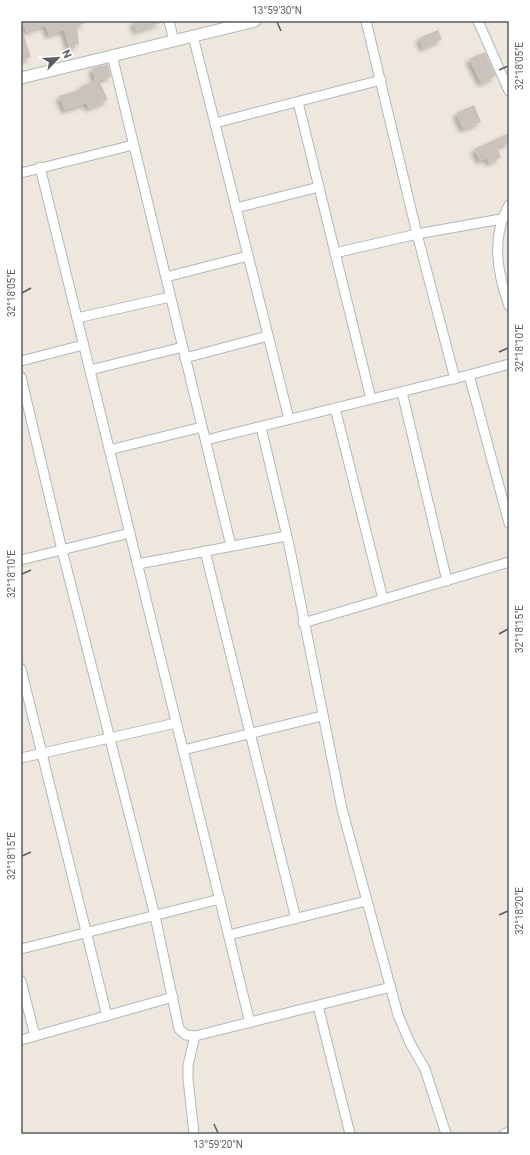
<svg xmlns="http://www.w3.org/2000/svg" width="530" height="1155" font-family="Roboto,sans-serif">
<defs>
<filter id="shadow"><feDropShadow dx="-3.5" dy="3.5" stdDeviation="2" flood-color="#0004"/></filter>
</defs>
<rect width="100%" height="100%" fill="#ede7de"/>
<g fill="#cac3bd" filter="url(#shadow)">
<polygon points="22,21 85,21 85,23 77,26 79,44 69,47 64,30 49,35 45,25 26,32"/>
<polygon points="133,21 160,21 160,23 136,31"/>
<polygon points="438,30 442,39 423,48 419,38"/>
<polygon points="21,33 23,33 31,57 21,60"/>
<polygon points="485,52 496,76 481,83 469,59"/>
<polygon points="108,64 111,77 99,80 108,100 89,108 86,103 65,110 59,96 81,89 80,87 95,80 92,68"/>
<polygon points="474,105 481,122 463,129 456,113"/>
<polygon points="509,133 509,143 497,147 501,157 489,163 487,158 480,161 474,149"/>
</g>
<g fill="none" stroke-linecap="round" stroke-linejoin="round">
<defs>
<g id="minor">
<polyline points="169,21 174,41"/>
<polyline points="366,21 417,234 455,379"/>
<polyline points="478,21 509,91"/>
<polyline points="193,36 289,419"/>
<polyline points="112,55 231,546"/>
<polyline points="298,102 371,399"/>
<polyline points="215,123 381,80"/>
<polyline points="40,167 250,1023"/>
<polyline points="21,173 133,145"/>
<path d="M509,205C491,237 497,272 509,306"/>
<polyline points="236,208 319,187"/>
<polyline points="335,253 417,234 501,219"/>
<polyline points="166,277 248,256"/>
<polyline points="77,318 170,297"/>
<polyline points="185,358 268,336"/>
<polyline points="21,361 83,345"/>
<polyline points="90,370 183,347"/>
<polyline points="469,375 509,523"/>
<polyline points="21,377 62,550 155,916 179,1029 186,1035 195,1036 391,987"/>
<polyline points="402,392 447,581"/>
<polyline points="335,408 383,599"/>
<polyline points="261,427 289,545 342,809 398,1015 410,1043 425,1069 446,1134"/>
<polyline points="206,440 469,375 509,364"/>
<polyline points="109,450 202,427"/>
<polyline points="205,551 296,919"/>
<polyline points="21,560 130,533"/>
<polyline points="138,564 286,536"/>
<polyline points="303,623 509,562"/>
<polyline points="21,669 107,1016"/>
<polyline points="183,750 322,716"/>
<polyline points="21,758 176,723"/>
<polyline points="229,935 366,901"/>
<polyline points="21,949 220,899"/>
<polyline points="21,981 35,1036"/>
<polyline points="318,1006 350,1134"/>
<polyline points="21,1040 173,997"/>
<polyline points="194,1134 188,1079 188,1065 195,1036"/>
<polyline points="504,1134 509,1132"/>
</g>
<polyline id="tertiary" points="21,78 255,21"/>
</defs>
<use href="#minor" stroke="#b2b7bb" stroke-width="11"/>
<use href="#tertiary" stroke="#b2b7bb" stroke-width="13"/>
<use href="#minor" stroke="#fff" stroke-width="9"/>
<use href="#tertiary" stroke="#fff" stroke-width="11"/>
</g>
<path fill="none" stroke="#585e62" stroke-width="1.5" d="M277,22L281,31M499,70L508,66M22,293L31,288M499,352L508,348M22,574L31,570M499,634L508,629M22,856L31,852M499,915L508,911M214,1124L218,1133"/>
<rect width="530" height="1155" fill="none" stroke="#ffffff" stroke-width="44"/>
<g transform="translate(58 58) rotate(65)" stroke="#ffffff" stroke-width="3" paint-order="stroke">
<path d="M0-3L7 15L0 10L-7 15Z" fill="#585e62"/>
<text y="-6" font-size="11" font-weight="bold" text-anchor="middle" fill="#585e62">N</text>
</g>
<rect x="22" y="22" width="486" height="1111" fill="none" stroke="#585e62" stroke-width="1.5"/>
<g font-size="10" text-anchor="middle" fill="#585e62">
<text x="277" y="14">13°59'30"N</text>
<text transform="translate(519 66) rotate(-90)" y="4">32°18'05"E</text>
<text transform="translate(11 293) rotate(-90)" y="4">32°18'05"E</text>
<text transform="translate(519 348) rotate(-90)" y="4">32°18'10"E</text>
<text transform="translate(11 574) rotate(-90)" y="4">32°18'10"E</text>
<text transform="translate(519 629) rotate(-90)" y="4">32°18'15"E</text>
<text transform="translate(11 856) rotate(-90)" y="4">32°18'15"E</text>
<text transform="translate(519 911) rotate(-90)" y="4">32°18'20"E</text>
<text x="218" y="1148">13°59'20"N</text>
</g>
</svg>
